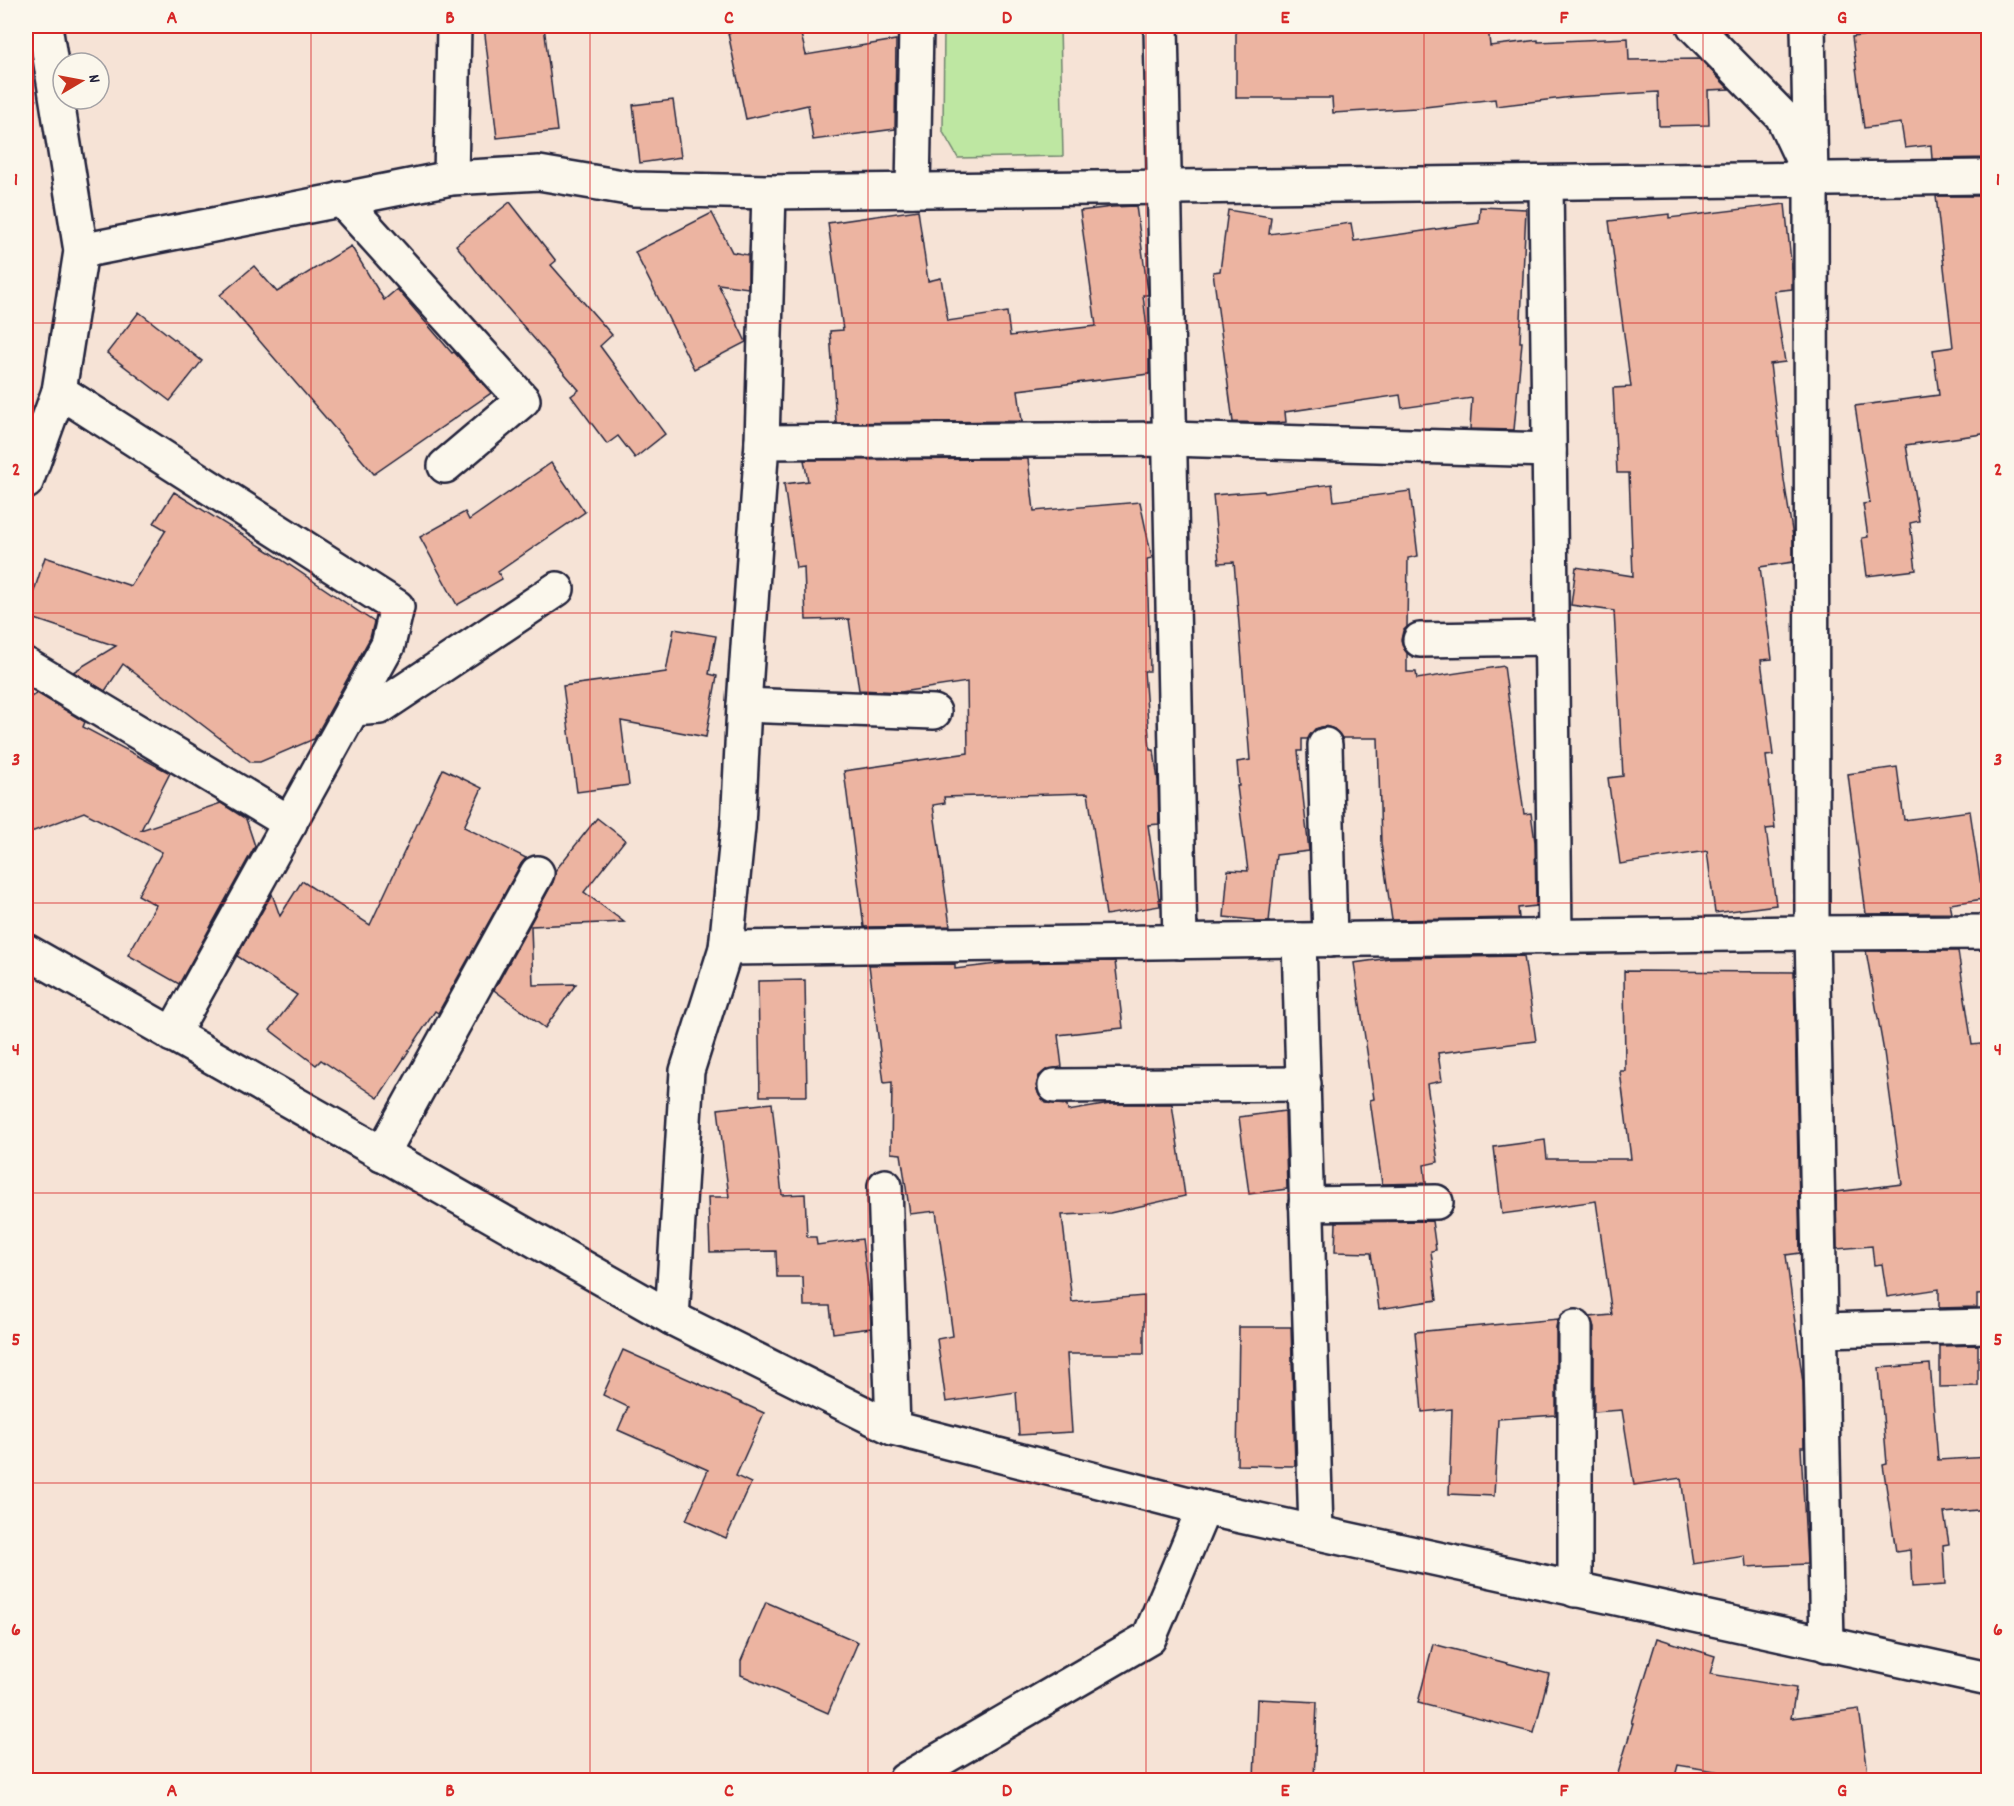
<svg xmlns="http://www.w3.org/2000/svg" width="2014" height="1806" font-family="Dekko,sans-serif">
<rect width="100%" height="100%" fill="#f6e3d6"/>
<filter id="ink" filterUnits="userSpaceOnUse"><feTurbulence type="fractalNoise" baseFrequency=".0167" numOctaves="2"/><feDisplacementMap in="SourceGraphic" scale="12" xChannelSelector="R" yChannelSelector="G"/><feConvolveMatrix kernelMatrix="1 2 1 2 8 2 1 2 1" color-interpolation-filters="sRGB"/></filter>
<g filter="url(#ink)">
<polygon fill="#bee7a2" stroke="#70846e" stroke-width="1.5" points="944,26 1060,26 1063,156 958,158 943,132"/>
<g fill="#ecb4a1" stroke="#22223b" stroke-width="1.5">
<polygon points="484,26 544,26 557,131 497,138"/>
<polygon points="760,26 799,26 806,55 896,40 895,129 813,140 808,105 746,119 728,33"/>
<polygon points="1236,26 1488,26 1490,46 1538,40 1538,42 1628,38 1629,60 1700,59 1729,89 1708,90 1709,125 1659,126 1658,92 1572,97 1496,106 1495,99 1416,108 1333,113 1332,98 1236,98"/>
<polygon points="1915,29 1915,32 1989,32 1989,158 1932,159 1931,145 1905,148 1901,123 1864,128 1852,37"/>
<polygon points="673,100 681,157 640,163 633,105"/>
<polygon points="1936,196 1989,196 1989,433 1906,445 1919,521 1910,523 1916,570 1867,576 1862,538 1868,537 1863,504 1870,503 1855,406 1939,395 1933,350 1953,347"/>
<polygon points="510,202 556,261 551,265 612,335 600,346 665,434 635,458 618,436 607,444 571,396 579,390 489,287 456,245"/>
<polygon points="1785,204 1792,271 1792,289 1774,291 1785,362 1770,364 1784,480 1793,537 1793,562 1760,567 1772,659 1761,660 1773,755 1766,756 1775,828 1766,829 1776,905 1715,913 1707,851 1620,864 1608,778 1623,776 1614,611 1571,605 1576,567 1633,576 1629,473 1617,473 1613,388 1631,387 1609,221 1669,214 1669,218"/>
<polygon points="1136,206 1148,292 1148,295 1143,295 1149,344 1149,374 1018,390 1022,421 836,423 830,331 843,330 828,223 918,210 928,281 941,278 948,321 1007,312 1010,336 1096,326 1080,211 1112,207"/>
<polygon points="1480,207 1526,209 1520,342 1522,342 1514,430 1470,429 1472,398 1402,408 1400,395 1285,412 1286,422 1275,423 1233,422 1213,272 1220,271 1228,210 1271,217 1269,234 1351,223 1354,241 1479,223"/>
<polygon points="712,213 732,252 748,255 748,288 718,284 746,342 694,369 635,252"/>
<polygon points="351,246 384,300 397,289 452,353 454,352 491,393 374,474 220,295 254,266 277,292"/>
<polygon points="139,312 202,361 170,401 107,353"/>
<polygon points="1028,459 1034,511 1140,502 1152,558 1147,559 1150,671 1144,671 1150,750 1154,750 1158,781 1159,824 1148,825 1160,906 1106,915 1088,793 944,797 945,803 933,805 950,926 864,927 844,771 968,753 967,682 901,692 859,690 849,619 806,620 804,567 796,568 784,484 808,481 804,460"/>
<polygon points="551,463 585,512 498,572 502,579 457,605 420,537 465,512 469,520"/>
<polygon points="1332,484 1334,501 1410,491 1418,556 1408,558 1407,627 1403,631 1401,640 1404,649 1407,653 1407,672 1416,672 1417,679 1504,666 1524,814 1531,813 1535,842 1536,906 1518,908 1519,918 1392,920 1381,843 1378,738 1342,738 1334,729 1325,726 1315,729 1308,739 1302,739 1302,751 1298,751 1309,851 1276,855 1269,922 1254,922 1254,920 1224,917 1228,870 1248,871 1237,786 1239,786 1237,762 1250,760 1234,562 1219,563 1213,495 1264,491 1265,493"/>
<polygon points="174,492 270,552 374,622 370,638 314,739 260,762 251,762 123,664 105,691 73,672 116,646 26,616 45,557 131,586 166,530 154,523"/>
<polygon points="674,629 716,636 709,674 717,676 706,737 621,721 629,785 577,792 563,686 666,672"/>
<polygon points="37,693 85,722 83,727 170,773 141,830 221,803 246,819 255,846 179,984 128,955 156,905 138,895 162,852 84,812 26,834 26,700"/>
<polygon points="1897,767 1904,820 1970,811 1983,899 1950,904 1952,913 1866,914 1848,774"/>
<polygon points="443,769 482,788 464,827 526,858 521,864 438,1013 435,1011 378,1098 321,1060 316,1065 270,1030 297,995 237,956 272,894 280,916 302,881 370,925"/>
<polygon points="597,818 625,840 584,892 624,922 531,926 533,985 576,984 545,1028 494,990 553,882 555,871"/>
<polygon points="1866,951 1958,951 1972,1045 1989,1043 1989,1294 1977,1295 1977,1307 1939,1308 1939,1289 1887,1297 1882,1264 1874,1265 1872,1246 1837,1249 1836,1192 1902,1184 1884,1052"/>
<polygon points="1524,956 1536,1041 1438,1053 1442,1081 1427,1084 1438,1162 1424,1165 1426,1183 1382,1184 1370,1100 1374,1099 1354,963 1390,958"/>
<polygon points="1115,961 1123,1028 1058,1035 1062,1067 1046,1070 1039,1076 1036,1086 1039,1095 1046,1103 1067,1105 1068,1111 1110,1104 1172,1104 1185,1196 1110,1213 1062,1215 1072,1302 1144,1296 1144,1354 1067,1354 1072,1432 1019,1435 1016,1392 946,1402 937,1339 953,1336 936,1211 910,1214 901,1154 891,1153 892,1082 884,1083 869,965 955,964 955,969 1006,963"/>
<polygon points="1624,971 1794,972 1800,1253 1786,1255 1803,1383 1804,1447 1801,1447 1807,1564 1746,1567 1745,1556 1693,1564 1681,1478 1634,1485 1622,1410 1594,1412 1594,1327 1590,1317 1612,1315 1596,1201 1502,1214 1494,1147 1545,1140 1547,1159 1631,1159 1620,1071 1625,1071"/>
<polygon points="805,980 807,1096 760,1096 758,981"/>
<polygon points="772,1103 782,1195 805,1194 807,1237 816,1237 817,1245 862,1239 870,1301 871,1328 833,1333 830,1306 804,1306 803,1277 777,1277 776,1251 710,1252 708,1197 729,1197 718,1109"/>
<polygon points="1285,1111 1287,1189 1249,1194 1239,1117"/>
<polygon points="1432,1221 1436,1250 1431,1251 1437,1300 1379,1309 1371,1253 1335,1252 1336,1222"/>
<polygon points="1558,1319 1556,1327 1556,1415 1498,1419 1494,1496 1449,1494 1452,1409 1422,1412 1415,1332"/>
<polygon points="1239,1327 1291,1327 1295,1466 1237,1465"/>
<polygon points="1978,1345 1978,1386 1940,1387 1940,1346"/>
<polygon points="623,1350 764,1413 736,1476 751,1483 726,1538 686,1520 708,1470 618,1430 628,1407 603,1395"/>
<polygon points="1930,1364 1938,1460 1989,1457 1989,1509 1944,1513 1949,1544 1943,1545 1945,1585 1912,1587 1910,1550 1896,1552 1883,1465 1887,1464 1879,1368"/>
<polygon points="766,1602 858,1642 828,1713 741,1675 741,1661"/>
<polygon points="1657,1638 1715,1656 1710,1674 1796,1688 1791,1718 1859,1709 1869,1780 1771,1780 1678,1765 1674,1780 1616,1780 1633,1723 1631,1723"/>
<polygon points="1433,1644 1549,1674 1534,1733 1418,1703"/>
<polygon points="1257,1699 1317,1702 1314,1780 1254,1780"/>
</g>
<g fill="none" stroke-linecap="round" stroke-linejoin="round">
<defs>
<g id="minor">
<polyline points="1161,26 1180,942"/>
<polyline points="1694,26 1782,116 1806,167"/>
<polyline points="1808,26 1811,180 1812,933 1827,1645"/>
<polyline points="451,178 454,26"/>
<polyline points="1546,183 1555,936"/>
<polyline points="913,190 916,26"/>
<polyline points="341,199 523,400 445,466"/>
<polyline points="81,251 451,178 539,173 634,189 769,192 1988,177"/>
<polyline points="59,391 397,607 388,645 172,1035"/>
<polyline points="762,442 1169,439 1549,450"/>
<polyline points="26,482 59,391 81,251 45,26"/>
<polyline points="1420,640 1551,638"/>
<polyline points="26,665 290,823"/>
<polyline points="744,705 934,712"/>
<polyline points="352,709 380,707 557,589"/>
<polyline points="1325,745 1330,940"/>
<polyline points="1299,940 1316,1532"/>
<polyline points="726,948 1812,933 1988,932"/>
<polyline points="1055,1086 1304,1084"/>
<polyline points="382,1154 537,873"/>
<polyline points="885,1186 893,1428"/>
<polyline points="1306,1204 1436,1202"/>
<polyline points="672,1318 687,1071 726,948 738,827 744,705 762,442 769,192"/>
<polyline points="1820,1330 1988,1326"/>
<polyline points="1575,1590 1575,1327"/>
</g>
<g id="tertiary">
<polyline points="26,951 672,1318 893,1428 1204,1508"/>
<polyline points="905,1780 1149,1638 1204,1508 1988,1679"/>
</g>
</defs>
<use href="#minor" stroke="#22223b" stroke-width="38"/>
<use href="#tertiary" stroke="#22223b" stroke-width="38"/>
<use href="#minor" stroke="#fbf7ec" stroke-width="33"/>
<use href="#tertiary" stroke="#fbf7ec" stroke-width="33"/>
</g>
</g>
<path fill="none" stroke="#d62828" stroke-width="1.5" stroke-opacity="0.55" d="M311,26V1780M590,26V1780M868,26V1780M1146,26V1780M1424,26V1780M1703,26V1780M26,323H1988M26,613H1988M26,903H1988M26,1193H1988M26,1483H1988"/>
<rect width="2014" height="1806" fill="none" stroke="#fbf7ec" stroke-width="66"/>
<g transform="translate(81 81) rotate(80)"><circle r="28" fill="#fbf7ec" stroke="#a4a2a5" stroke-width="1.5"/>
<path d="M0-4.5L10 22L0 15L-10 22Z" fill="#c8321e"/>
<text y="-9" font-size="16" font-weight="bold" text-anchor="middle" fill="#22223b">N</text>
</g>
<rect x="33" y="33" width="1948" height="1740" fill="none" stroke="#d62828" stroke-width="2"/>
<g font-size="20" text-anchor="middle" font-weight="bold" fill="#d62828">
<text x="172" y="23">A</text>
<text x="450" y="23">B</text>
<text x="729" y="23">C</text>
<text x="1007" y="23">D</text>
<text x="1285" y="23">E</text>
<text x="1564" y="23">F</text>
<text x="1842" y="23">G</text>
<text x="16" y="185">1</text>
<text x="1998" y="185">1</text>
<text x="16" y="475">2</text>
<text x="1998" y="475">2</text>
<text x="16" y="765">3</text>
<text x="1998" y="765">3</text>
<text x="16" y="1055">4</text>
<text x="1998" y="1055">4</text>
<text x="16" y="1345">5</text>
<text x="1998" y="1345">5</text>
<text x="16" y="1635">6</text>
<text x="1998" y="1635">6</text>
<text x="172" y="1796">A</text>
<text x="450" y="1796">B</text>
<text x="729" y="1796">C</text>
<text x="1007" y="1796">D</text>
<text x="1285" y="1796">E</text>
<text x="1564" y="1796">F</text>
<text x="1842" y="1796">G</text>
</g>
</svg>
